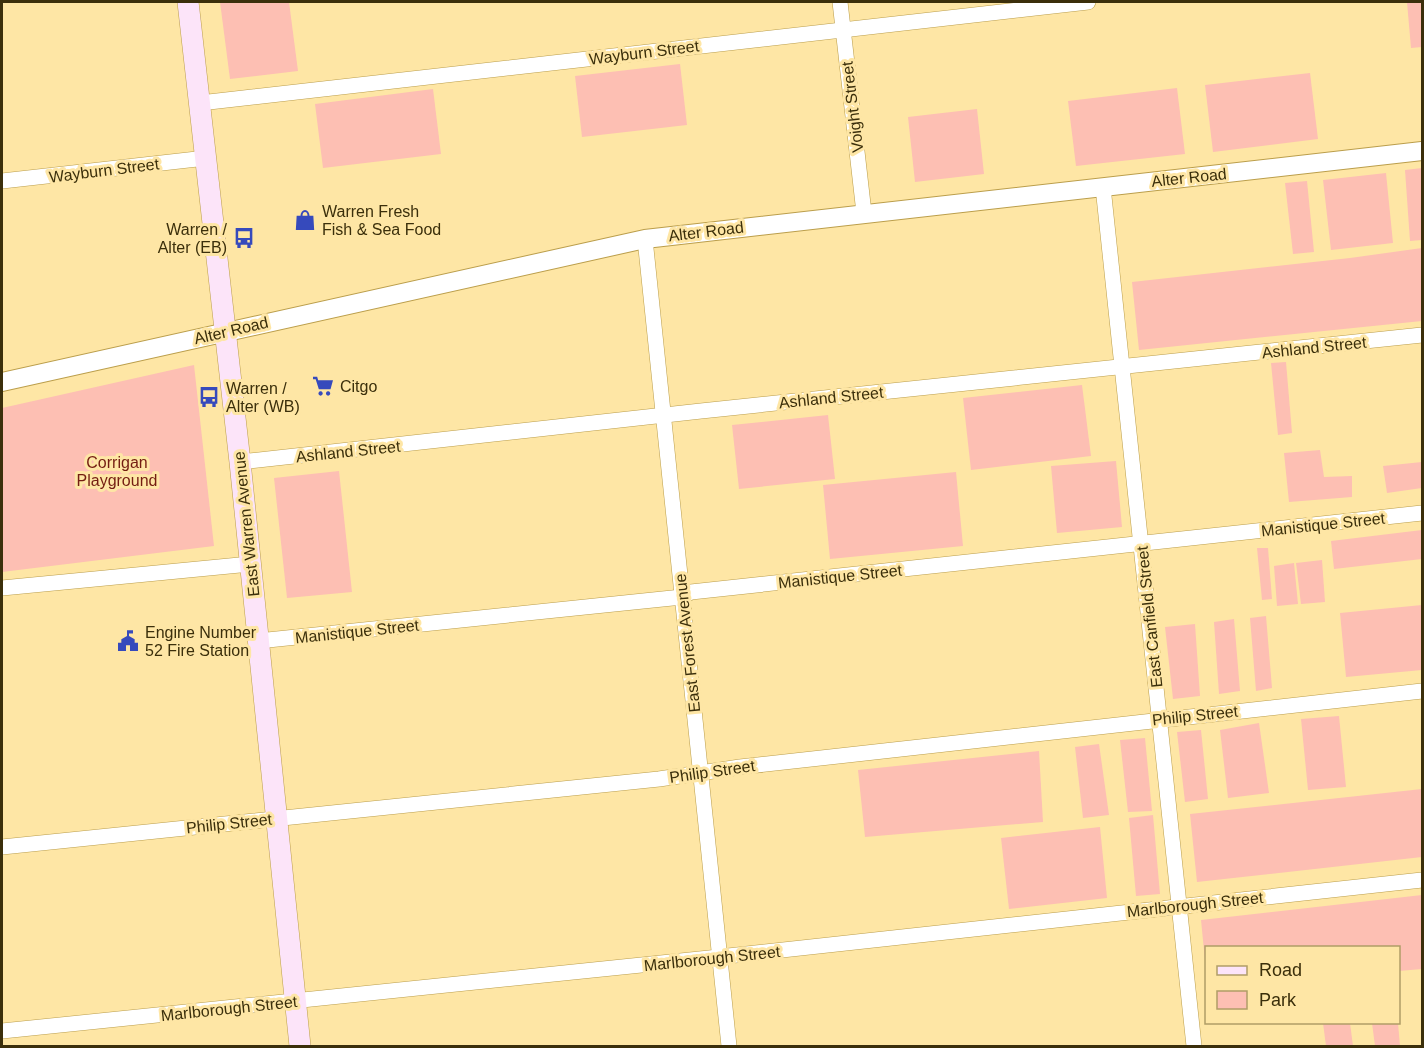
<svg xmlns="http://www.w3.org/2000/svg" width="1424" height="1048" font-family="Arial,sans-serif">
<rect width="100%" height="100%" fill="#fee6a5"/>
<g fill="#fdbfb3">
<polygon points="220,2 289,2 298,71 230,79"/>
<polygon points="1407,2 1422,2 1422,47 1411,48"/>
<polygon points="680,64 687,125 582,137 575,76"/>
<polygon points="1310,73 1318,139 1213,152 1205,85"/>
<polygon points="1177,88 1185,154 1076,166 1068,101"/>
<polygon points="433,89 441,154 323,168 315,104"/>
<polygon points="977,109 984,174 915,182 908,117"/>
<polygon points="1422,168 1422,240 1410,241 1405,170"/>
<polygon points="1386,173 1393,243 1331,250 1323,180"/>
<polygon points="1307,181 1314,252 1293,254 1285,183"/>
<polygon points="1422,248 1422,321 1139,350 1132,282 1350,258"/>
<polygon points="1286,362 1292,433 1278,435 1271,363"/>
<polygon points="194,365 214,546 2,572 2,408"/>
<polygon points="1082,385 1091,456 971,470 963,398"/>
<polygon points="828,415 835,479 739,489 732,425"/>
<polygon points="1320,450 1324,477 1352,476 1352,497 1289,502 1284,453"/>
<polygon points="1116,461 1122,527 1057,533 1051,466"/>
<polygon points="1422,462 1422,488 1387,493 1383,466"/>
<polygon points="339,471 352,592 287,598 274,478"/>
<polygon points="956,472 963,546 830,559 823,485"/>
<polygon points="1422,530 1422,559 1334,569 1331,541"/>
<polygon points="1257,548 1268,548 1272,599 1262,600"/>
<polygon points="1322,560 1325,602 1301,604 1296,563"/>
<polygon points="1294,563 1298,604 1277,606 1274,566"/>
<polygon points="1422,605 1422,670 1346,677 1340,613"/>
<polygon points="1266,616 1272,688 1256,691 1250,618"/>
<polygon points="1234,619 1240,691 1219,694 1214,622"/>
<polygon points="1195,624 1200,696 1173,699 1165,627"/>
<polygon points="1339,716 1346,787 1308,790 1301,719"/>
<polygon points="1259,723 1269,793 1228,798 1220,730"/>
<polygon points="1201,730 1208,799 1185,802 1177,732"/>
<polygon points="1145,738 1152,811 1128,812 1120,740"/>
<polygon points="1099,744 1109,815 1083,818 1075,747"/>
<polygon points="1039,751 1043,822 865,837 858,770"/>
<polygon points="1422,789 1422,857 1197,882 1190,814"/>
<polygon points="1153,815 1160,894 1136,896 1129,818"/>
<polygon points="1100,827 1107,898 1009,909 1001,838"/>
<polygon points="1422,895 1422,969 1399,971 1398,948 1206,948 1206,971 1201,920"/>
<polygon points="1323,1023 1350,1023 1353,1046 1326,1046"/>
<polygon points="1372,1023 1398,1023 1400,1046 1375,1046"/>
</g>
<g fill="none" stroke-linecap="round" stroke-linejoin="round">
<defs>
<g id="minor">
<polyline points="840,2 864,213"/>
<polyline points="200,103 1088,2"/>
<polyline points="2,181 206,158"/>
<polyline points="1103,187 1194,1046"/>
<polyline points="645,239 729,1046"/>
<polyline points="240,462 701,411 1422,335"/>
<polyline points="2,588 250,564"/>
<polyline points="258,641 682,597 691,592 1422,513"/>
<polyline points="2,847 659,779 740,767 1422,691"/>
<polyline points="2,1031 719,957 1422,880"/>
</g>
<polyline id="tertiary" points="2,382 645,239 1422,151"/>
<polyline id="secondary" points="188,2 240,462 300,1046"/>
</defs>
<use href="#minor" stroke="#bb9e4b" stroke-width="16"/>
<use href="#tertiary" stroke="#bb9e4b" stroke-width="20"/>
<use href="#secondary" stroke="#bb9e4b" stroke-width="22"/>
<use href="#minor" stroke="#fff" stroke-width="15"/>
<use href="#tertiary" stroke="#fff" stroke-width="18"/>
<use href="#secondary" stroke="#fce4f9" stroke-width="21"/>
</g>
<defs>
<symbol id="shop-bare" viewBox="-9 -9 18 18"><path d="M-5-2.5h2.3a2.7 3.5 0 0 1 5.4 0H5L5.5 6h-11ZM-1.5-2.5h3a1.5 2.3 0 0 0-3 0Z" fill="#364abc" stroke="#fee6a5" stroke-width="2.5" paint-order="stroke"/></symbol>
<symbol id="bus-bare" viewBox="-9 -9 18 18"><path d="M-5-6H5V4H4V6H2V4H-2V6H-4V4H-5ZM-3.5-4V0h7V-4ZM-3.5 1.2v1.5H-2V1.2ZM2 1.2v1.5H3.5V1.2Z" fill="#364abc" stroke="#fee6a5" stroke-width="2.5" paint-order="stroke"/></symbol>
<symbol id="supermarket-bare" viewBox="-9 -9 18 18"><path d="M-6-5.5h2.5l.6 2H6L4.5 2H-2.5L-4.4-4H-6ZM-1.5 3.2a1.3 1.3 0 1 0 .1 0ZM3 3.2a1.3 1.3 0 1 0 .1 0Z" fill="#364abc" stroke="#fee6a5" stroke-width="2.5" paint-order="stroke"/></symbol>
<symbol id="civic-bare" viewBox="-9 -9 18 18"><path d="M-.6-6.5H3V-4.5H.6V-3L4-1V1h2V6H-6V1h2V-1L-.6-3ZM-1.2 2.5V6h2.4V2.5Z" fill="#364abc" stroke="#fee6a5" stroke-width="2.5" paint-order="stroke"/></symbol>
</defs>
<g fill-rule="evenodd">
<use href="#shop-bare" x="290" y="205" width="30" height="30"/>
<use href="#bus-bare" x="229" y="223" width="30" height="30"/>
<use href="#supermarket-bare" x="308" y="371" width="30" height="30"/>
<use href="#bus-bare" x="194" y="382" width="30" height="30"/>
<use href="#civic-bare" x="113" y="626" width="30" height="30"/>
</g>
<g text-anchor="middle" stroke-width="6" stroke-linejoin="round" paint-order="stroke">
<g font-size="16" fill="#3b2f0b" stroke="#fee6a5">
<text transform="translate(644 52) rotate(-7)" y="6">Wayburn Street</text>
<text transform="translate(852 107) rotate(-97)" y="6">Voight Street</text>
<text transform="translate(104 170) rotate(-7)" y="6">Wayburn Street</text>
<text transform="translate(1189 177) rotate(-6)" y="6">Alter Road</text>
<text transform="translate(706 231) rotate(-7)" y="6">Alter Road</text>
<text transform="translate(231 330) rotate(-13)" y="6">Alter Road</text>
<text transform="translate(1314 347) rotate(-6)" y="6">Ashland Street</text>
<text transform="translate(831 397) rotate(-6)" y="6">Ashland Street</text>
<text transform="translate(348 451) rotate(-6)" y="6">Ashland Street</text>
<text transform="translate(246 524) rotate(-96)" y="6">East Warren Avenue</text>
<text transform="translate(1323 524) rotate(-6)" y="6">Manistique Street</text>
<text transform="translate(840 576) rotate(-6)" y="6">Manistique Street</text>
<text transform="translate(1149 617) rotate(-96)" y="6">East Canfield Street</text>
<text transform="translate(357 631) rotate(-6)" y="6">Manistique Street</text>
<text transform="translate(687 643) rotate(-96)" y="6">East Forest Avenue</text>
<text transform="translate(1195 715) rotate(-6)" y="6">Philip Street</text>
<text transform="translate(712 771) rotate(-8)" y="6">Philip Street</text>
<text transform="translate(229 823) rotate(-6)" y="6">Philip Street</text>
<text transform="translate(1195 904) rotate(-6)" y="6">Marlborough Street</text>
<text transform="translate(712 958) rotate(-6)" y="6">Marlborough Street</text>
<text transform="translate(229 1008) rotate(-6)" y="6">Marlborough Street</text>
</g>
<g font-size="16" fill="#3b2f0b" stroke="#fee6a5" text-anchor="start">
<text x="322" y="217">Warren Fresh<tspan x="322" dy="18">Fish &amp; Sea Food</tspan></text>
<text x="227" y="235" text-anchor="end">Warren /<tspan x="227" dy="18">Alter (EB)</tspan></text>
<text x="340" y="392">Citgo</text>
<text x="226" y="394">Warren /<tspan x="226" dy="18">Alter (WB)</tspan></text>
<text x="145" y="638">Engine Number<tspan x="145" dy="18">52 Fire Station</tspan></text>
</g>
<g font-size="16" fill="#741d12" stroke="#fee6a5">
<text x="117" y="468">Corrigan<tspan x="117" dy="18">Playground</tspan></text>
</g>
</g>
<rect width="1424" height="1048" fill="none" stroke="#3b2f0b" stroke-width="6"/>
<rect x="1205" y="946" width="195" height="78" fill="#fee6a5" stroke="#b09d67" stroke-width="1.5"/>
<rect x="1217" y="966" width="30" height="9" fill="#fce4f9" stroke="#b09d67" stroke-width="1.5"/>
<text x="1259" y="976" font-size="18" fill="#3b2f0b">Road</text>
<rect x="1217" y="991" width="30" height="18" fill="#fdbfb3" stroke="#b09d67" stroke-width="1.5"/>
<text x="1259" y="1006" font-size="18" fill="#3b2f0b">Park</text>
</svg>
